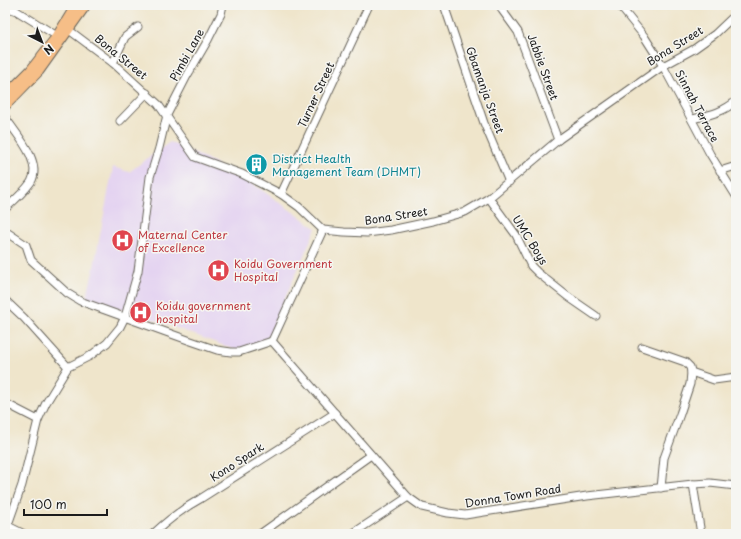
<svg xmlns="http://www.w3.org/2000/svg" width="741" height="539" font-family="'Playpen Sans',sans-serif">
<rect width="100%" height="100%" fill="#f6f6f2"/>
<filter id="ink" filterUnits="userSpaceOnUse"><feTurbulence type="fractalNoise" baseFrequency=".025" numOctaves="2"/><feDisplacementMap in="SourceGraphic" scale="8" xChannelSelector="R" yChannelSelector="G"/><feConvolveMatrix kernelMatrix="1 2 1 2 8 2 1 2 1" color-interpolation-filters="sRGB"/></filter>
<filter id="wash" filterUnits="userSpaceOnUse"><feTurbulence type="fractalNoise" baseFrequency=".012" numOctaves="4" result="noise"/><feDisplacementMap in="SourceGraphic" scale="16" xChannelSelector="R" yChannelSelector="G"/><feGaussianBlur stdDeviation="0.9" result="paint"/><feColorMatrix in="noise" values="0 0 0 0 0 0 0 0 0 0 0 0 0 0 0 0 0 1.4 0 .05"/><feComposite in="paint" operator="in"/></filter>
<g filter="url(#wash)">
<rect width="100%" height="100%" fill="#efe5cb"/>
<polygon fill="#e4d3f1" points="170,142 213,162 230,174 253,184 316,228 267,339 238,351 155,320 86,299 93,272 113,167 129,172"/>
</g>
<g filter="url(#ink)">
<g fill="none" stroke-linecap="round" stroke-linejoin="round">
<defs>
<g id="minor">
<polyline points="12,5 15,10 57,36"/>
<polyline points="444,5 484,123 509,182"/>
<polyline points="501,5 502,10 518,32 558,140"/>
<polyline points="619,5 644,36 663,66 710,154 736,196"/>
<polyline points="5,9 15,10"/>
<polyline points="65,27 113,63 158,104 195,157 242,174 281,194 299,207 323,230 344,232 367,233 391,230 433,221 465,212 489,198 558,140 663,66 694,49 715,34 736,14"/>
<polyline points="113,63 125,37 138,27"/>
<path d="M5,117C16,134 43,162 31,182C24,192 14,201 5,209"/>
<path d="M692,119C709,115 722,113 736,101"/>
<polyline points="120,121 147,93"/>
<polyline points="720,171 736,166"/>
<polyline points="281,194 369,5"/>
<polyline points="489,198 516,235 531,266 538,273 567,296 596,316"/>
<polyline points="5,231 26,245 31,260 67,293 80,301 188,340 217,350 231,352 239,352 272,341"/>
<polyline points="5,300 24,318 68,367"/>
<polyline points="272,341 408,497 422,507 448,513 465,515 587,496 693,484 710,483 736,486"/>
<polyline points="272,341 323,230"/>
<polyline points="642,347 685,362 690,367 691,372 690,384 680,414 664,458 661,488"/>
<polyline points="691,372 714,380 736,377"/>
<polyline points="5,403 38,420"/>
<polyline points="693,484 701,534"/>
<polyline points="8,526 24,534"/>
<polyline points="5,533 22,485 38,420 46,403 68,367 90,356 107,343 120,327 125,317 138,271 150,177 159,148 167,115 187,76 208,40 221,14 223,5"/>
<path d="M153,534C168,520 182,509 200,499L335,413"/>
<polyline points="260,534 371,455"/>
<polyline points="352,534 408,497"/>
</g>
<g id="major">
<polyline points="5,96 30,71 57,36 76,5"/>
<polyline points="5,106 39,71 86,5"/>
</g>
</defs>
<use href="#minor" stroke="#666259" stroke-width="9"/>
<use href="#major" stroke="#666259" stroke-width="11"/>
<use href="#minor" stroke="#fff" stroke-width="7"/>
<use href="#major" stroke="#f6be87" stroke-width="9"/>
</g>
</g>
<defs>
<symbol id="building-disc" viewBox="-11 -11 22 22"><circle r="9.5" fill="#0f9aa8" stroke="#f6f6f2"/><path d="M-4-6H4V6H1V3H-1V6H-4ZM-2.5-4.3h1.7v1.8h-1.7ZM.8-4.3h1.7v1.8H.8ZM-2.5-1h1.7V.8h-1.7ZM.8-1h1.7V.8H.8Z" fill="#fff"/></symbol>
<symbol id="hospital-disc" viewBox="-11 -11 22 22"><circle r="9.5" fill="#e0444e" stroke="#f6f6f2"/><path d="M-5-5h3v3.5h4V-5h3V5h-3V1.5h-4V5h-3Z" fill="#fff"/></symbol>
</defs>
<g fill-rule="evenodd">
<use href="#building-disc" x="244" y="152" width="25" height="25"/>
<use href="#hospital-disc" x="110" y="228" width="25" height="25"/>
<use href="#hospital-disc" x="206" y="258" width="25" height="25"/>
<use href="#hospital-disc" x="128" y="300" width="25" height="25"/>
</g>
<g text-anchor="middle" stroke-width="3" stroke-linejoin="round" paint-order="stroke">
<g font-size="11" fill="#1c1c1c" stroke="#f6f6f2">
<text transform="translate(675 46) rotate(-32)" y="4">Bona Street</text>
<text transform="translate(187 55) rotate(-61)" y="4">Pimbi Lane</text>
<text transform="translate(121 57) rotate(39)" y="4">Bona Street</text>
<text transform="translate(543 67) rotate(70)" y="4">Jabbie Street</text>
<text transform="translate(485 90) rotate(70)" y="4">Gbamanja Street</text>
<text transform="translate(316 95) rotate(-65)" y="4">Turner Street</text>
<text transform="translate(697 106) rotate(62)" y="4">Sinnah Terrace</text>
<text transform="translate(396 216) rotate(-9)" y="4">Bona Street</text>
<text transform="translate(530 240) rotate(58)" y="4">UMC Boys</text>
<text transform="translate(237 462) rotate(-33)" y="4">Kono Spark</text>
<text transform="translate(513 496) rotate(-9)" y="4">Donna Town Road</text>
</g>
<g font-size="11" fill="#0d838f" stroke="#f6f6f2" text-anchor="start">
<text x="272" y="163">District Health<tspan x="272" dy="13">Management Team (DHMT)</tspan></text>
</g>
<g font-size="11" fill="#be3a42" stroke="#f6f6f2" text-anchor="start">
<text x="138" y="239">Maternal Center<tspan x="138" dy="13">of Excellence</tspan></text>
<text x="234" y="268">Koidu Government<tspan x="234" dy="13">Hospital</tspan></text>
<text x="156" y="310">Koidu government<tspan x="156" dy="13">hospital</tspan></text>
</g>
</g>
<rect width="741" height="539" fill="none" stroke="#f6f6f2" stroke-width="20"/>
<g transform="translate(42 42) rotate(138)" stroke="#f6f6f2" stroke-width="3" paint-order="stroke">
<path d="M0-3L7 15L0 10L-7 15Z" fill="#1c1c1c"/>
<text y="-6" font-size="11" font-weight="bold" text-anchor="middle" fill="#1c1c1c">N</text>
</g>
<path d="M24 509v6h83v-6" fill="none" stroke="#1c1c1c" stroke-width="2"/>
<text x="30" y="509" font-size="12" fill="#1c1c1c" stroke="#f6f6f2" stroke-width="3" paint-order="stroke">100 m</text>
</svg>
